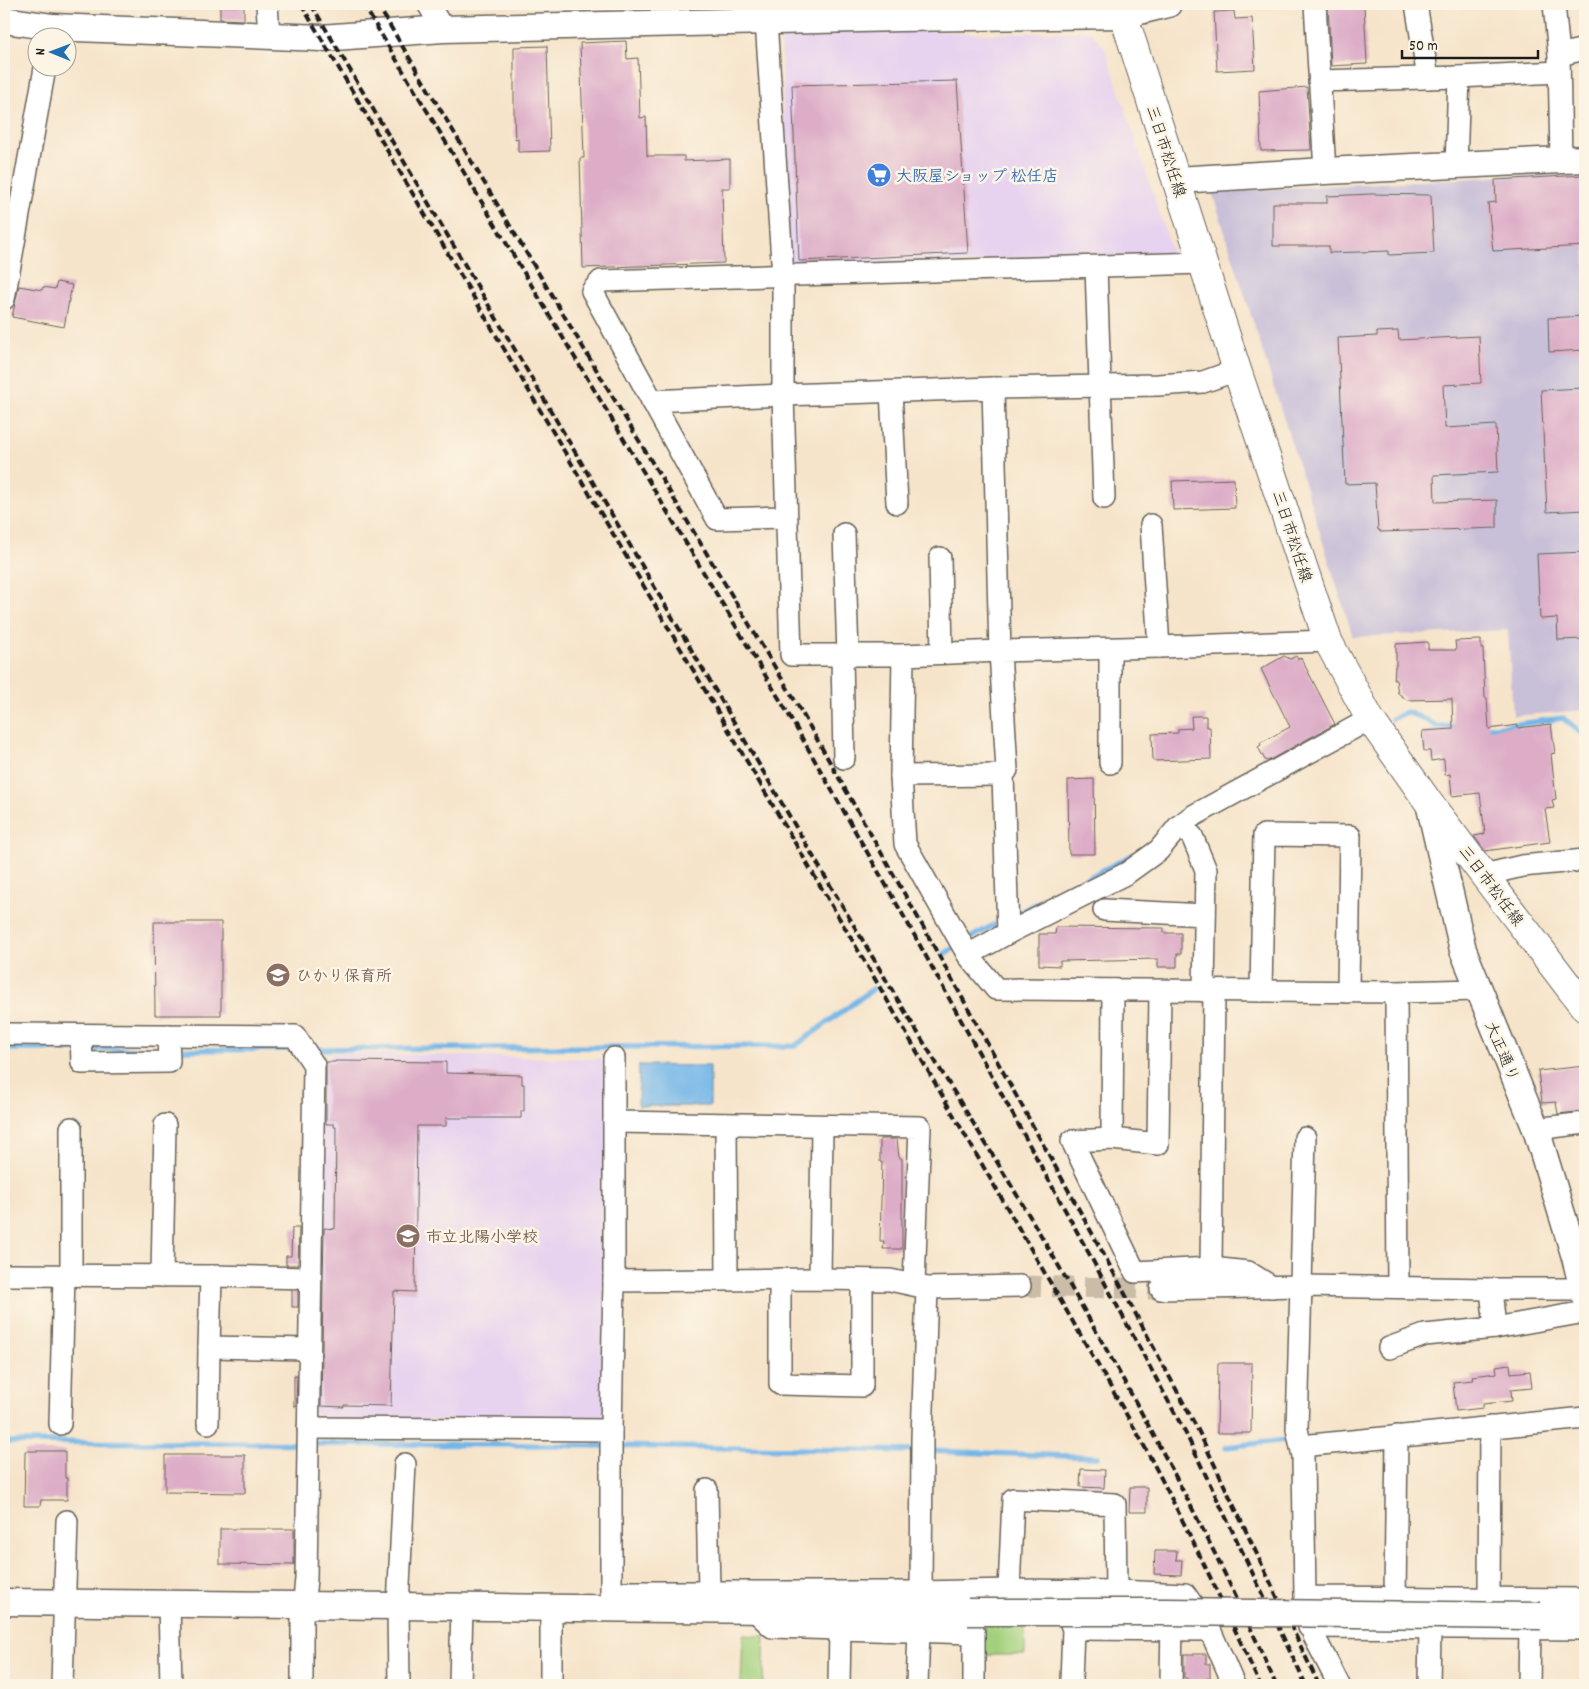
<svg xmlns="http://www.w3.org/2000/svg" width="1589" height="1689" font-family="Dekko,'Klee One',sans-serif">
<rect width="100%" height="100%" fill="#fcf5e5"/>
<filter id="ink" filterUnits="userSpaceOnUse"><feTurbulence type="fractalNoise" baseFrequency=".02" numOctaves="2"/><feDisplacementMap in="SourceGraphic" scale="10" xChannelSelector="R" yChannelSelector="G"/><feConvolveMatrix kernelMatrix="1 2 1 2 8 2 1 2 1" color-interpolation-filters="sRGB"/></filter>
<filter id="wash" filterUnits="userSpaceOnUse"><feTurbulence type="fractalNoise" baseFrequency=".0096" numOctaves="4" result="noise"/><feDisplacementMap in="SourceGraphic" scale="20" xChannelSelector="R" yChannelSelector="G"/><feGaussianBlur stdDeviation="1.12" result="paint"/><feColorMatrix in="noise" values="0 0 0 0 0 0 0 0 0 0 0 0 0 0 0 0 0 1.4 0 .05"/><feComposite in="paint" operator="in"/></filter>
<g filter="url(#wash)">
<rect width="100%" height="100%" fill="#f6e4ca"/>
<g fill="#e7d2ef">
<polygon points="930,31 988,34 1090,31 1105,48 1173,254 789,271 781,41 786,32"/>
<polygon points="333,1053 609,1059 605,1419 323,1421 314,1412 321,1061"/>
</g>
<polygon fill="#c8bfd8" points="1585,172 1585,710 1513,716 1508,630 1353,637 1212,192"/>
<g fill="#a3d07d" stroke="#60764c">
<polygon points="984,1621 1025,1623 1025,1655 983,1655"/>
<polygon points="743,1635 765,1636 763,1685 741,1685"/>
</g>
<polygon fill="#73b6e8" stroke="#486982" points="639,1065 710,1066 710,1106 638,1106"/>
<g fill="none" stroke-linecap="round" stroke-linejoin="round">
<g stroke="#73b6e8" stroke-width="5.5">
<polyline points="1392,719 1407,712 1426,720 1436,726 1460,727"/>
<polyline points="1482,727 1497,727 1563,718 1585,736"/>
<polyline points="1022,911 1143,850"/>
<polyline points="965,941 994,925"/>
<polyline points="944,954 957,946"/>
<polyline points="4,1049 77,1049"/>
<polyline points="86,1049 164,1050"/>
<polyline points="309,1049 795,1046 873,989"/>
<polyline points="174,1050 297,1049"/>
<polyline points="4,1442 537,1445 918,1451"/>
<polyline points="1226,1447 1295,1439"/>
<polyline points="927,1451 1097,1457"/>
</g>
</g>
<g id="blocks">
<g fill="#ddadc8">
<polygon points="1328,4 1364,4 1367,64 1331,66"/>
<polygon points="220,6 244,6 244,20 220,19"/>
<polygon points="1234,11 1235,19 1252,18 1255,69 1217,71 1214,12"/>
<polygon points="626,41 627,59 638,58 640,118 646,117 647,156 684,156 684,161 730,159 730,188 722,188 724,263 583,268 580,158 584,158 580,43"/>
<polygon points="547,46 550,151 518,152 518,138 515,139 514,115 514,47"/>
<polygon points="957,81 968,253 799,261 792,85"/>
<polygon points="1307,87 1311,150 1261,151 1259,91"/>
<polygon points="1584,175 1585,246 1493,251 1488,203 1496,202 1495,180"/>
<polygon points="1371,194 1431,195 1434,253 1389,255 1389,251 1329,253 1329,246 1273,246 1273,203 1327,203 1327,196"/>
<polygon points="57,282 72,285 64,327 12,317 19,286 42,290 43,287 55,289"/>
<polygon points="1585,316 1585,350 1549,352 1548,318"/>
<polygon points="1398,331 1399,340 1479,336 1481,383 1443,385 1445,428 1496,425 1498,472 1434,475 1435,502 1497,500 1497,528 1380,532 1380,530 1378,530 1375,483 1345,484 1338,338 1377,336 1377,332"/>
<polygon points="1585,388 1585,510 1547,512 1541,390"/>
<polygon points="1234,479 1235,508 1173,510 1172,481"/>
<polygon points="1585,552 1585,639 1558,640 1557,618 1540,619 1537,554"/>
<polygon points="1481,640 1481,649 1483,649 1485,698 1487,698 1489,729 1518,725 1518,728 1551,724 1555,753 1551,754 1556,799 1552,800 1554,808 1545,809 1550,842 1485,851 1474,836 1485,834 1480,793 1452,796 1450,774 1445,775 1444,759 1431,761 1430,751 1424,751 1422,731 1453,729 1452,699 1407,700 1398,693 1396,680 1394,680 1395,666 1396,666 1396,644 1428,642 1428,650 1456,650 1455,641"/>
<polygon points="1284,656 1290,659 1296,656 1298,659 1301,658 1335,724 1268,761 1265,760 1258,747 1261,745 1260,743 1290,727 1261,669"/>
<polygon points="1191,716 1206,716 1206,727 1210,727 1211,759 1153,761 1152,734 1178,733 1178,729 1192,728"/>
<polygon points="1094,779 1095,854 1069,854 1068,780"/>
<polygon points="154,922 221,922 221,1015 155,1015"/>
<polygon points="1056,927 1164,928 1164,933 1181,933 1181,954 1177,954 1177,967 1158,967 1158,959 1060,961 1060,966 1039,965 1039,934 1055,934"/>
<polygon points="335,1061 446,1062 446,1073 522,1075 522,1084 524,1084 524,1111 521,1111 521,1118 446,1118 446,1126 417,1126 415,1292 394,1291 391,1406 344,1405 344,1407 321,1406 324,1228 335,1229 336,1127 334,1127 334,1124 326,1124 326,1062 335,1062"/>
<polygon points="1585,1066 1585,1111 1558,1114 1556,1102 1542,1103 1538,1071"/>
<polygon points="880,1139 897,1139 899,1157 902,1159 902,1249 883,1249 884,1241 880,1241 882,1162 880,1162"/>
<polygon points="292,1228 299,1228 298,1265 286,1265 286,1256 291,1256"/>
<rect x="292" y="1290" width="6" height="17"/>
<polygon points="1218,1363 1252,1363 1251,1433 1217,1433"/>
<polygon points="1510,1364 1511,1373 1530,1371 1532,1388 1511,1390 1512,1401 1483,1404 1483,1408 1456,1411 1453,1382 1473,1380 1472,1376 1497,1373 1496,1366"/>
<polygon points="294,1376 297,1376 296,1406 294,1406"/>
<polygon points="25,1451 65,1451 65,1478 67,1478 67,1500 41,1500 40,1506 24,1506"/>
<polygon points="165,1455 245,1455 245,1493 165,1492"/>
<polygon points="1081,1469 1105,1470 1104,1488 1080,1487"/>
<polygon points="1130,1487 1147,1487 1147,1512 1129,1512"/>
<polygon points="220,1529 294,1529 294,1565 220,1564"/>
<polygon points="1155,1551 1177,1551 1176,1560 1182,1560 1181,1575 1154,1574"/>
<polygon points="1184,1654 1206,1654 1206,1664 1210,1664 1210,1678 1207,1678 1207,1685 1187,1685 1187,1678 1184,1678"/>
</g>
</g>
</g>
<g filter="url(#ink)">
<use href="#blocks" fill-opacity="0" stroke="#686259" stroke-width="1"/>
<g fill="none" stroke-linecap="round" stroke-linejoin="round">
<polyline stroke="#cabca7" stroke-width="21" stroke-dasharray="21 11" stroke-linecap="butt" points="1020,1286 1161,1289"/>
<defs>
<g id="minor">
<polyline points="267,4 269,36"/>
<polyline points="428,4 443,29"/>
<polyline points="1315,4 1325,171"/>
<polyline points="1416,4 1428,78"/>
<polyline points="1554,4 1559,55 1585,49"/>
<polyline points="766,21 783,276 783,395 993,388 1000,651 903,655 901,776 905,844 968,955 1008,933 1127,873 1159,850 1179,826 1191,817 1370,719"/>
<polyline points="1559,55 1561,161"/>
<polyline points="1319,81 1459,77"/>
<polyline points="1456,165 1459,77 1559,72"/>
<polyline points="1096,267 1104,498"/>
<polyline points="4,299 45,68"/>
<polyline points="993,388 1158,385 1203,382 1237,370"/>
<polyline points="891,392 897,503"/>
<polyline points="652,401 783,395 791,655 903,655"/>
<polyline points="786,517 717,519 592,291 601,281 1203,263"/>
<polyline points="1151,525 1159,647"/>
<polyline points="844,534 848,655"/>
<polyline points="940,558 942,653"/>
<polyline points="1110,649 1110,763"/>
<polyline points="842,655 844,758"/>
<polyline points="901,776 1003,775"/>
<polyline points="1179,826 1192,836 1206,870 1204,991"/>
<polyline points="1484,875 1522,866 1585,860"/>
<polyline points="1104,910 1205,915"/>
<polyline points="1008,933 1003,775 1007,770 1000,651 1159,647 1328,641"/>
<polyline points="968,955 996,989 1396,992 1478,990"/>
<polyline points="1160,991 1158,1144 1112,1139 1072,1141 1135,1272 1211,1268 1248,1272 1272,1287"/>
<polyline points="1261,991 1264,835 1350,836 1348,992"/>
<polyline points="1396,992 1398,1287"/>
<polyline points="4,1034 295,1036 314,1065 306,1579 302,1620 302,1685"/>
<polyline points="81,1035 82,1063 169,1062 168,1035"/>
<polyline points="614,1122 920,1127 914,1284"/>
<polyline points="726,1124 727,1279"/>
<polyline points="1536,1129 1585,1123"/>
<polyline points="1305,1138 1297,1429 1303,1456 1305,1597 1585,1599"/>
<polyline points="1112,1139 1113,990"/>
<polyline points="1211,1268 1214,991"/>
<polyline points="4,1275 211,1276 209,1347 308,1349"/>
<polyline points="71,1276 71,1128"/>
<polyline points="162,1276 165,1125"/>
<polyline points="211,1276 310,1278"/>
<polyline points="780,1279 780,1384 862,1386 862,1280"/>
<polyline points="820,1279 822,1126"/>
<polyline points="614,1281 820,1279 890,1280 927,1288 1020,1286"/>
<polyline points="1161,1289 1302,1286 1491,1289 1582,1289"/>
<polyline points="1491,1289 1495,1328"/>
<polyline points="1389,1348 1425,1335 1495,1328 1585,1312"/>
<polyline points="208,1423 209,1347"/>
<polyline points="60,1424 64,1276"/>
<polyline points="308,1428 611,1430 611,1592 921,1592 1009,1590 1116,1591 1185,1594 1210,1630 1234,1685"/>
<polyline points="611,1430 614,1281 614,1058"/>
<polyline points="1301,1446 1585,1418"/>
<polyline points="707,1490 709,1592"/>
<polyline points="1009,1590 1013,1499 1115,1504 1116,1591"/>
<polyline points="921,1592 922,1439 927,1288"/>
<polyline points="1310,1598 1309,1627 1585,1629"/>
<polyline points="1395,1598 1397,1436"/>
<polyline points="1489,1598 1490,1427"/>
<polyline points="169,1604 171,1685"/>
<polyline points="753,1609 772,1627 974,1633 974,1685"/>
<polyline points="1073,1629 1210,1630"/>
<polyline points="1314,1636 1339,1685"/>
<polyline points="1071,1681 1073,1629 1071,1624 1071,1616"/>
<polyline points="62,1685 67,1521"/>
<polyline points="399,1685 398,1606 405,1464"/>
<polyline points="460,1685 462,1606"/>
<polyline points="551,1685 551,1607"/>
<polyline points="839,1685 840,1629"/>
<polyline points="917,1685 919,1631"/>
<polyline points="1171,1685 1172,1616"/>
<polyline points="1429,1685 1430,1629"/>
<polyline points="1529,1685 1530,1629"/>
</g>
<g id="tertiary">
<polyline points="4,20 53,27 321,38 443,29 899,18 1124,15 1168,4"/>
<polyline points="1177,180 1325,171 1585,159"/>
<polyline points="1429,803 1463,950 1536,1129 1575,1257 1585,1297"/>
<polyline points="4,1602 968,1612"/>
<polyline points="1541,1616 1585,1615"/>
</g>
<polyline id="secondary" points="1120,4 1237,370 1328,641 1370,719 1429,803 1585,1008"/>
</defs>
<use href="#minor" stroke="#686259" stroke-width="24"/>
<use href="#tertiary" stroke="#686259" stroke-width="29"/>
<use href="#secondary" stroke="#686259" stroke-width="30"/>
<use href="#minor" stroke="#fff" stroke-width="21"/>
<use href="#tertiary" stroke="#fff" stroke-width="26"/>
<use href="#secondary" stroke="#fff" stroke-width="28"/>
<g stroke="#1c1c1c" stroke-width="4" stroke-dasharray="8 4" stroke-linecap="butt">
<path d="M301,4L868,967L1140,1438C1183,1519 1223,1602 1260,1685"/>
<path d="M311,4C506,334 700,665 895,995C950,1087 1008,1177 1061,1270C1139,1405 1214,1542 1276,1685"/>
<polyline points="363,4 786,710 911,929 1092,1259 1187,1436 1306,1685"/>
<polyline points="377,4 797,704 921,923 1103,1253 1198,1430 1319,1685"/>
</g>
<defs>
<polyline id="tertiary-bridge" points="968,1612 1167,1612 1541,1616"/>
</defs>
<use href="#tertiary-bridge" stroke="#686259" stroke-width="29" stroke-linecap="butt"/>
<use href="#tertiary-bridge" stroke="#fff" stroke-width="26"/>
</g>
</g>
<defs>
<symbol id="supermarket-disc" viewBox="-11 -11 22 22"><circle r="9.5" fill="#3f7fe0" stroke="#fcf5e5"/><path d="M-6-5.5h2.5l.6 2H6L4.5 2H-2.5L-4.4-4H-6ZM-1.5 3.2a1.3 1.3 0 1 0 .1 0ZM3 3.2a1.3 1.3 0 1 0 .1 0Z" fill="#fff"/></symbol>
<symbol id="school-disc" viewBox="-11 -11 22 22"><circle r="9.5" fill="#8d6e63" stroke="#fcf5e5"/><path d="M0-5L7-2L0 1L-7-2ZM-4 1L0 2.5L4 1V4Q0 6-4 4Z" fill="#fff"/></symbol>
</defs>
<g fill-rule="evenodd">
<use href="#supermarket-disc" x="865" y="161" width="28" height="28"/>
<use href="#school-disc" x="264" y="961" width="28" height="28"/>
<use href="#school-disc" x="394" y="1222" width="28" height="28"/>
</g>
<g text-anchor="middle" stroke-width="5" stroke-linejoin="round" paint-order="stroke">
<g font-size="16" fill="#1c1c1c" stroke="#fcf5e5">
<text transform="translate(1167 151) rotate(72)" y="6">三日市松任線</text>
<text transform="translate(1293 536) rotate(72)" y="6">三日市松任線</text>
<text transform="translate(1492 885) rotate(53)" y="6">三日市松任線</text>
<text transform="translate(1503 1051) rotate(67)" y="6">大正通り</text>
</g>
<g font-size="16" font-weight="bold" fill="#366cbe" stroke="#fcf5e5" text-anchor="start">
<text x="896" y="181">大阪屋ショップ 松任店</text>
</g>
<g font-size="16" font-weight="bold" fill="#785e54" stroke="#fcf5e5" text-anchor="start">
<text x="296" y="981">ひかり保育所</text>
<text x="426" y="1242">市立北陽小学校</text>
</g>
</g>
<rect width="1589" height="1689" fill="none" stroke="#fcf5e5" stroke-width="20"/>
<g transform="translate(52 52) rotate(271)"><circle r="24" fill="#fcf5e5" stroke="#a29e95"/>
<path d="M0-4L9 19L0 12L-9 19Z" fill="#1f6fb2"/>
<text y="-8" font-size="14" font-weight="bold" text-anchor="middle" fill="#1c1c1c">N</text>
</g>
<path d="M1402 50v8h136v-8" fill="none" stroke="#1c1c1c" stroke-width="2.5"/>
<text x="1409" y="50" font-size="15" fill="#1c1c1c" stroke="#fcf5e5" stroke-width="4" paint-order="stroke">50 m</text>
</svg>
